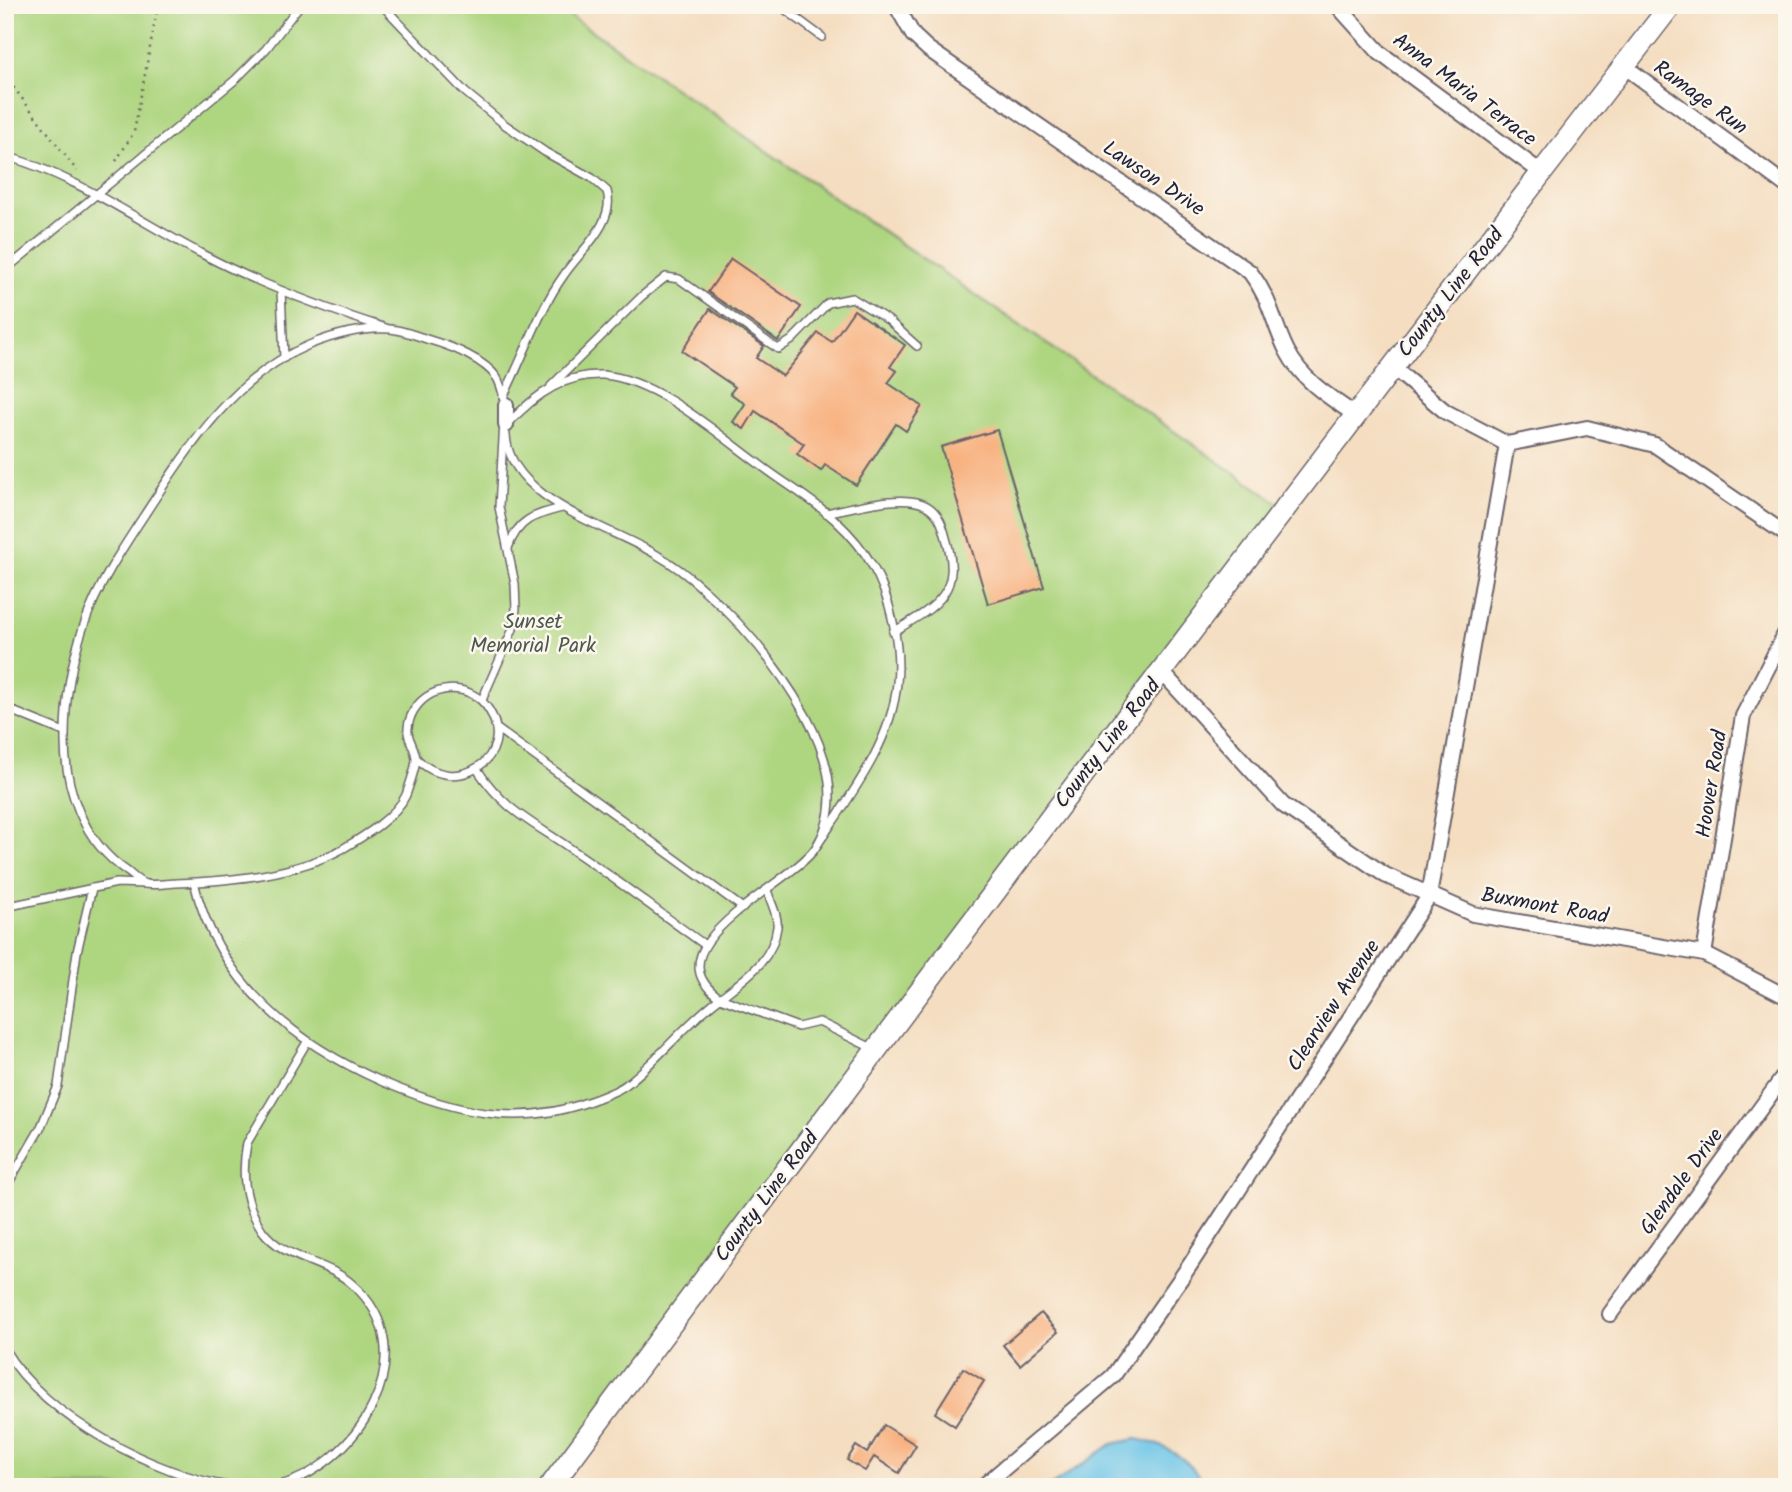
<svg xmlns="http://www.w3.org/2000/svg" width="1792" height="1492" font-family="Kalam,sans-serif">
<rect width="100%" height="100%" fill="#fbf7ec"/>
<filter id="ink" filterUnits="userSpaceOnUse"><feTurbulence type="fractalNoise" baseFrequency=".0143" numOctaves="2"/><feDisplacementMap in="SourceGraphic" scale="14" xChannelSelector="R" yChannelSelector="G"/><feConvolveMatrix kernelMatrix="1 2 1 2 8 2 1 2 1" color-interpolation-filters="sRGB"/></filter>
<filter id="wash" filterUnits="userSpaceOnUse"><feTurbulence type="fractalNoise" baseFrequency=".00686" numOctaves="4" result="noise"/><feDisplacementMap in="SourceGraphic" scale="28" xChannelSelector="R" yChannelSelector="G"/><feGaussianBlur stdDeviation="1.57" result="paint"/><feColorMatrix in="noise" values="0 0 0 0 0 0 0 0 0 0 0 0 0 0 0 0 0 1.4 0 .05"/><feComposite in="paint" operator="in"/></filter>
<g filter="url(#wash)">
<rect width="100%" height="100%" fill="#f4ddc0"/>
<polygon fill="#aed580" stroke="#687c5e" stroke-width="2" points="5,5 554,5 1287,509 551,1487 5,1487"/>
<path fill="#6ac4e8" stroke="#467392" stroke-width="2" d="M1136,1439C1167,1444 1190,1459 1206,1487H1049L1112,1444Z"/>
<g id="blocks">
<g fill="#f8b281">
<polygon points="731,259 801,307 778,341 708,292"/>
<polygon points="710,309 764,346 756,358 783,376 818,333 832,342 854,310 905,345 890,367 897,371 888,383 922,406 906,431 896,424 856,485 825,465 821,471 797,454 804,444 755,411 744,429 733,422 745,404 730,393 735,387 682,351"/>
<polygon points="997,430 1044,587 988,604 941,447"/>
<polygon points="1041,1313 1058,1332 1020,1365 1003,1345"/>
<polygon points="963,1368 984,1381 955,1426 935,1413"/>
<polygon points="884,1425 916,1445 899,1473 874,1457 865,1471 847,1460 856,1446 867,1453"/>
</g>
</g>
</g>
<g filter="url(#ink)">
<use href="#blocks" fill-opacity="0" stroke="#6c636a" stroke-width="2"/>
<g fill="none" stroke-linecap="round" stroke-linejoin="round">
<defs>
<g id="service">
<path d="M382,5L465,92L504,124L545,152L592,178L607,191C616,223 580,251 564,275C538,311 524,357 503,397"/>
<polyline points="779,5 822,37"/>
<path d="M5,156C75,175 138,221 202,254C261,285 323,308 386,328"/>
<polyline points="5,270 235,80 266,49 300,5"/>
<polyline points="281,291 284,358"/>
<polyline points="551,386 642,296 666,277 679,279 778,349 792,340 828,303 852,298 888,320 917,346"/>
<path d="M508,424C533,396 564,373 603,375C657,379 720,436 763,467C787,485 813,500 835,520C849,533 863,549 872,565C891,598 901,646 897,683C892,742 850,796 818,844"/>
<path d="M506,435C509,500 611,527 657,555C673,564 690,577 704,590C746,627 779,667 806,716C828,757 842,805 816,847C793,884 645,946 720,998C744,979 773,961 777,927C779,917 770,901 767,890"/>
<path d="M826,513C851,508 905,492 927,506C939,513 943,526 946,538C963,593 937,606 893,632"/>
<path d="M508,548C518,519 534,515 562,508"/>
<polyline points="482,700 513,629 516,609 515,584 499,507 504,422"/>
<polyline points="5,708 64,732"/>
<polyline points="496,728 743,908"/>
<path d="M416,758C455,799 518,757 489,710C471,680 425,683 411,716C402,738 415,742 416,759C416,768 409,786 406,795C396,817 364,836 344,848C296,875 230,881 176,883C168,883 155,886 146,884C140,883 133,876 128,872C83,842 64,788 65,736C65,698 72,660 84,625C98,585 122,549 145,514C188,448 234,376 309,345C333,335 364,327 390,329C404,330 419,337 433,341C453,347 485,360 497,378C502,386 504,399 506,407"/>
<path d="M477,769C506,813 533,822 574,851C619,881 661,914 705,945"/>
<path d="M194,882C217,981 294,1043 383,1082C453,1112 519,1129 593,1100C604,1096 618,1091 627,1084C660,1058 685,1024 720,998L798,1027L819,1022L874,1049"/>
<polyline points="5,907 117,883 145,884"/>
<polyline points="5,1189 41,1127 58,1086 77,952 92,888"/>
<path d="M5,1350C45,1418 156,1475 233,1487"/>
<path d="M272,1487C357,1470 430,1351 352,1284C325,1260 285,1261 262,1230C244,1203 241,1174 247,1143L307,1042"/>
</g>
<g id="minor">
<path d="M896,5L913,35L928,49L1250,272C1272,301 1272,321 1287,351C1302,380 1328,396 1354,414"/>
<polyline points="1337,5 1380,53 1542,173"/>
<polyline points="1624,66 1787,186"/>
<polyline points="1391,366 1446,412 1507,444 1587,428 1655,445 1787,535"/>
<polyline points="506,405 506,425"/>
<polyline points="1162,672 1283,805 1385,875 1473,914 1704,954 1787,997"/>
<polyline points="1704,954 1743,716 1787,630"/>
<polyline points="1610,1314 1787,1072"/>
<polyline points="982,1487 1113,1376 1190,1265 1429,896 1507,444"/>
</g>
<path id="secondary" d="M550,1487C919,990 1292,495 1671,5"/>
</defs>
<use href="#service" stroke="#6c636a" stroke-width="10"/>
<use href="#minor" stroke="#6c636a" stroke-width="18"/>
<use href="#secondary" stroke="#6c636a" stroke-width="24"/>
<g stroke="#6c636a" stroke-width="2.5" stroke-dasharray="2 5" stroke-linecap="butt">
<polyline points="5,76 77,171"/>
<polyline points="116,161 134,132 158,5"/>
</g>
<use href="#service" stroke="#fff" stroke-width="7"/>
<use href="#minor" stroke="#fff" stroke-width="14"/>
<use href="#secondary" stroke="#fff" stroke-width="21"/>
</g>
</g>
<g text-anchor="middle" stroke-width="5" stroke-linejoin="round" paint-order="stroke">
<g font-size="21" fill="#22223b" stroke="#fbf7ec">
<text transform="translate(1465 89) rotate(37)" y="7">Anna Maria Terrace</text>
<text transform="translate(1701 97) rotate(36)" y="7">Ramage Run</text>
<text transform="translate(1154 178) rotate(34)" y="7">Lawson Drive</text>
<text transform="translate(1450 292) rotate(-52)" y="7">County Line Road</text>
<text transform="translate(1107 743) rotate(-52)" y="7">County Line Road</text>
<text transform="translate(1711 784) rotate(-81)" y="7">Hoover Road</text>
<text transform="translate(1545 905) rotate(10)" y="7">Buxmont Road</text>
<text transform="translate(1333 1005) rotate(-57)" y="7">Clearview Avenue</text>
<text transform="translate(1681 1181) rotate(-54)" y="7">Glendale Drive</text>
<text transform="translate(766 1196) rotate(-53)" y="7">County Line Road</text>
</g>
<g font-size="21" fill="#4c5850" stroke="#fbf7ec">
<text x="533" y="628">Sunset<tspan x="533" dy="24">Memorial Park</tspan></text>
</g>
</g>
<rect width="1792" height="1492" fill="none" stroke="#fbf7ec" stroke-width="28"/>
</svg>
